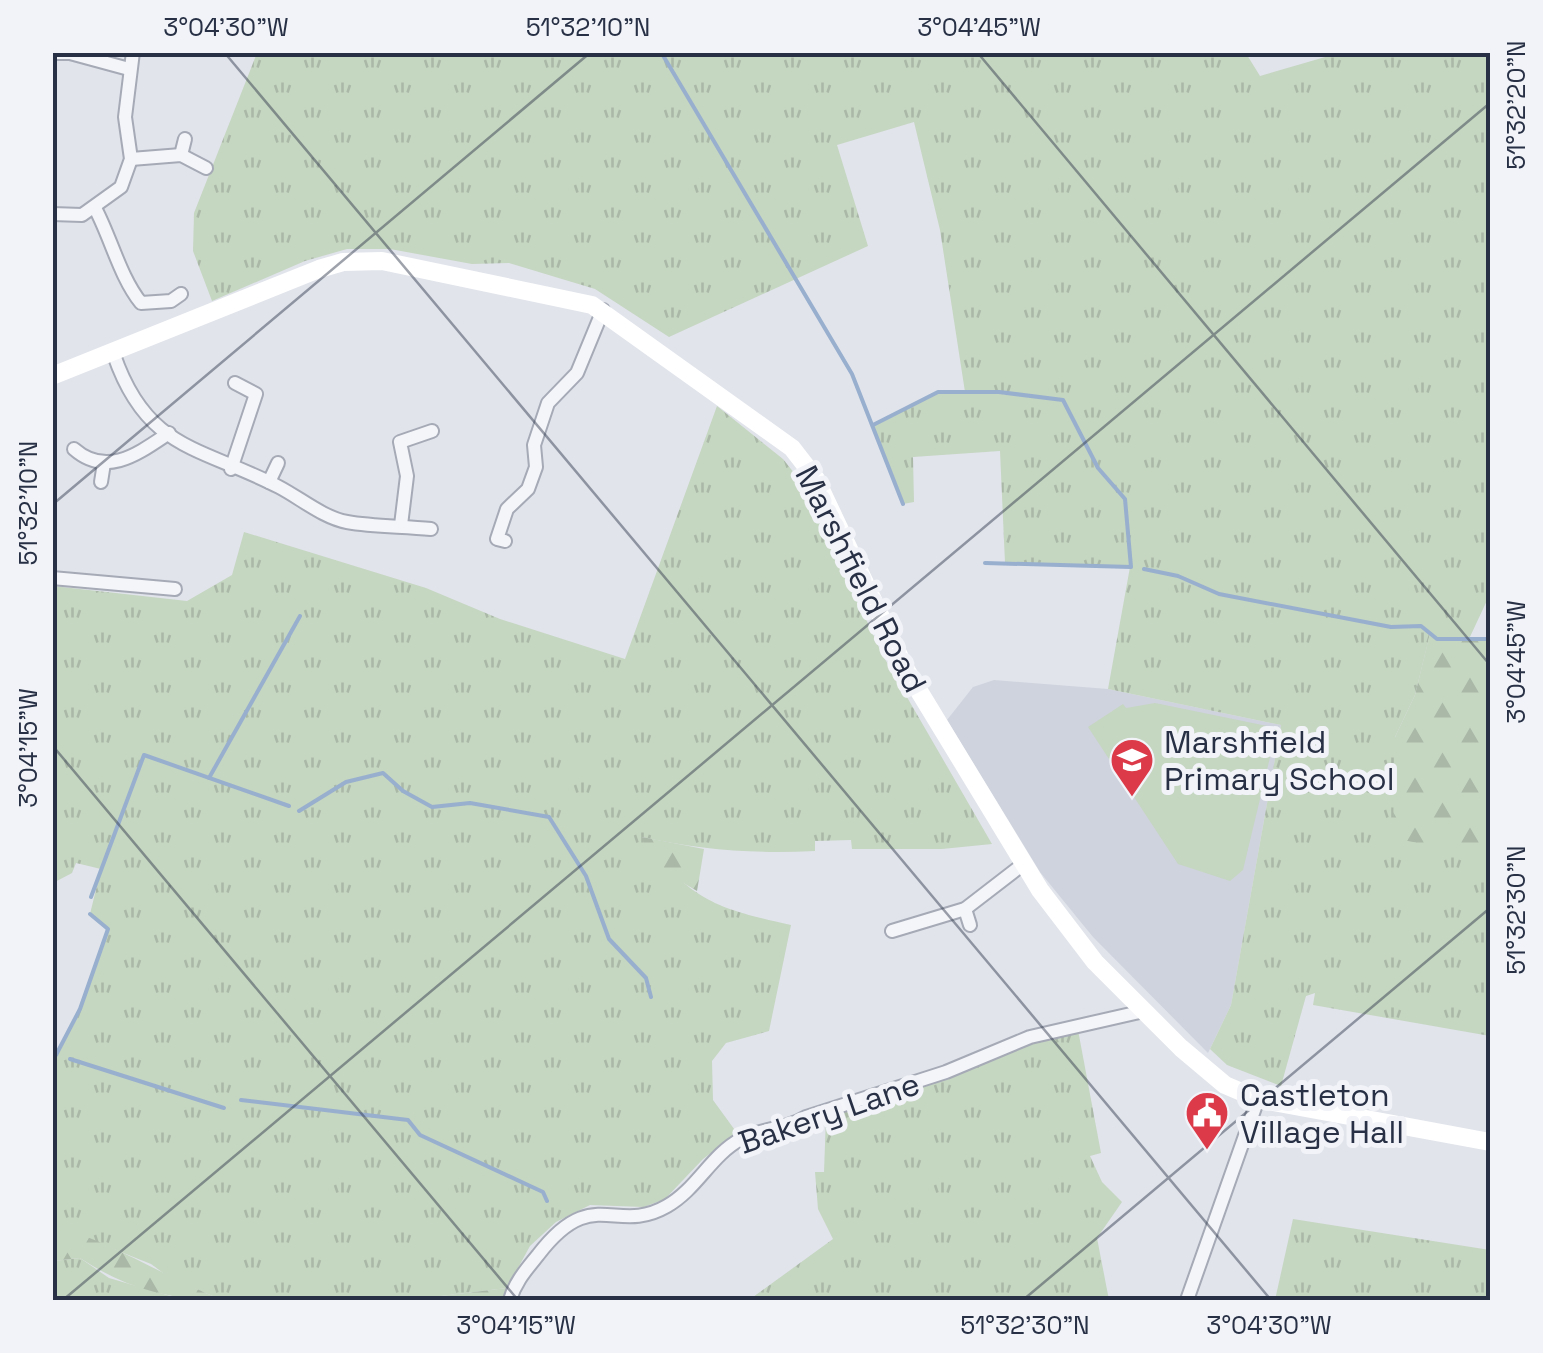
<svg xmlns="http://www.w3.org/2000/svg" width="1543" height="1353" font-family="'Space Grotesk',sans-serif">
<defs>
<pattern id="grass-tufts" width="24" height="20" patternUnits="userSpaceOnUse" patternTransform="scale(2.5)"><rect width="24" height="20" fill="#c5d6c1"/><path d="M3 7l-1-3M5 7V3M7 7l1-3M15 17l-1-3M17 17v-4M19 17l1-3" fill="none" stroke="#a9b8a7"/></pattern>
<pattern id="forest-firs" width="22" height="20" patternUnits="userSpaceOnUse" patternTransform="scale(2.5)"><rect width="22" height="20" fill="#c5d6c1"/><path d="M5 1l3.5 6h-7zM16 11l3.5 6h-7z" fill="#a9b8a7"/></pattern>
</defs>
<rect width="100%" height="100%" fill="#e1e4eb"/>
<polygon fill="#cfd3dd" points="994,680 1108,689 1281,725 1231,1005 1208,1053 1093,937 1040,872 947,720 973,687"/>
<g fill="url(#grass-tufts)">
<polygon points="1255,52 1247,55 1260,76 1339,53 1490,53 1490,594 1469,639 1437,639 1430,634 1415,695 1395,737 1487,857 1490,792 1490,1036 1313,1005 1315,993 1306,996 1281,1086 1227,1065 1210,1049 1231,1005 1281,725 1108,689 1130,567 1005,563 1000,451 913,457 914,502 903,504 873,425 938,392 965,392 940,230 914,122 837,145 868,246 669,337 595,289 509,263 472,264 390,249 347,249 305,261 212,301 193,251 194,213 257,53"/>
<path d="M717,406L783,459L806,488L882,654L992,844L942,849H852L851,840L815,841V851C755,854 700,850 642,837C691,900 714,908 791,925L769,1031L726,1043L712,1061L713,1100L737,1133L703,1159L665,1199L644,1207L590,1205L556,1222L530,1246L507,1288L407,1300H222L170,1278L151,1264L53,1225V1054L57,1055L80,1009L108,929L90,914L101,869L76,863L72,873L53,883V586L187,601L232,575L244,532L426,588L500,619L625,659Z"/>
<polygon points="1078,1030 1101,1153 1090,1156 1102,1182 1122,1202 1097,1238 1109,1300 749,1300 833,1239 818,1209 815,1172 824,1172 826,1116 1005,1048"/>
<polygon points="1293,1219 1490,1250 1490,1300 1275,1300"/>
<polygon points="80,1258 109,1278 184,1300 53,1300 53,1261"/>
</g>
<g fill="url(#forest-firs)">
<polygon points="1430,633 1438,639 1490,639 1488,857 1393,838 1395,737 1415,695"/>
<polygon points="642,837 704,849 697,891 651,864"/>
<path d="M53,1225C113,1243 164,1276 222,1300C171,1301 123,1287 80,1258L53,1261Z"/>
<polygon points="507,1288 502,1300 407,1300"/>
</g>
<polygon fill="#c5d6c1" points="1155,703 1277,728 1243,870 1230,881 1178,864 1088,727 1123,704 1126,708"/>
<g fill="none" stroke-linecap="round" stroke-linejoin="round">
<g stroke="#98afce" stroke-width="4">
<polyline points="661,52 852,374 903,504"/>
<polyline points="873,425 938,392 999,392 1063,400 1098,468 1125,499 1131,567 985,563"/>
<polyline points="1144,569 1178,576 1219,594 1391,627 1421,626 1437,639 1490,639"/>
<polyline points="209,778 300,616"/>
<polyline points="299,811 346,782 383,773 403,791 432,807 470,803 549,817 586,876 609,939 646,978 651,997"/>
<polyline points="91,897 144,755 289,806"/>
<polyline points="52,1054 56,1055 80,1009 108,929 90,914"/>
<polyline points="70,1059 224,1108"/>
<polyline points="241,1100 408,1120 420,1135 543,1192 547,1201"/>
</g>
<defs>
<g id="street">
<polyline points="52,53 70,53 129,69"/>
<polyline points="181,155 185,139"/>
<polyline points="131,159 181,155 206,168"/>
<path d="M95,208C111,238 120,277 141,303L171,301L181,294"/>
<polyline points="52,214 82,215 121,187 131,159 125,117 133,52"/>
<path d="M114,355C147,451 202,447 279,487C300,498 324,518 347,522C374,527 403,526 431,529"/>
<path d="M74,449C107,478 139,453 169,433"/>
<polyline points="231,469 256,394 235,383"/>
<polyline points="101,482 104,463"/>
<polyline points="269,482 278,463"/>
<polyline points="401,525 407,476 400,442 432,431"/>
<polyline points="505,541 497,539 507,509 528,489 536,467 534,445 548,403 577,373 603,310"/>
<polyline points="52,578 175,589"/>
<polyline points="965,909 970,925"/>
<polyline points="892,931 965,909 1022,865"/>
<path d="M510,1300C515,1282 526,1270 538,1255C593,1183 615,1236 667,1206C697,1189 711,1155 741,1139C764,1127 783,1131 806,1117L946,1072L1030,1037L1144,1011"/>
<polyline points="1187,1300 1258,1099"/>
</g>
</defs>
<use href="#street" stroke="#a5aab6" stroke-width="16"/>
<use href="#street" stroke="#f4f5f9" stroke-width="12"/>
<polyline stroke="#fff" stroke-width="18" points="52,376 319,269 343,262 382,261 592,305 792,448 816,479 905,668 1040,890 1095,962 1181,1048 1225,1085 1258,1099 1490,1142"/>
</g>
<path fill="none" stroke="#273045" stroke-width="2.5" stroke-opacity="0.45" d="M224,52L1271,1300M977,52L1490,665M52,505L591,52M52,745L518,1300M63,1300L1490,103M1023,1300L1490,908"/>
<defs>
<symbol id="school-pin" viewBox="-11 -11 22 30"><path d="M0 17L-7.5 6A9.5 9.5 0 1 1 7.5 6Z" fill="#dc3a48" stroke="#f1f3f8"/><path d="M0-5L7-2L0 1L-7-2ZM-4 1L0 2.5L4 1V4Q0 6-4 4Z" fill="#fff"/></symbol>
<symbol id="civic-pin" viewBox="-11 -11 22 30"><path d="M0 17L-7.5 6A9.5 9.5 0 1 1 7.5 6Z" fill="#dc3a48" stroke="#f1f3f8"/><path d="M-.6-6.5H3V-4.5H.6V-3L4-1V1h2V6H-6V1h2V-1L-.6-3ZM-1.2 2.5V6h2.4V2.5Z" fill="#fff"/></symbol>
</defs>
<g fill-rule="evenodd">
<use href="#school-pin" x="1107" y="735" width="50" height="68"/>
<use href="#civic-pin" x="1182" y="1088" width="50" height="68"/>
</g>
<g text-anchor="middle" stroke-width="10" stroke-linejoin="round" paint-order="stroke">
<g font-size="32" fill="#273045" stroke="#f1f3f8">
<text transform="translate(861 579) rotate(63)" y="11">Marshfield Road</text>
<text transform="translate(829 1113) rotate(-19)" y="11">Bakery Lane</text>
</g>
<g font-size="32" fill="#273045" stroke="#f1f3f8" text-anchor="start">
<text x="1164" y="753">Marshfield<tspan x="1164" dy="37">Primary School</tspan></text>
<text x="1240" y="1106">Castleton<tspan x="1240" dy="37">Village Hall</tspan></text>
</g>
</g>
<rect width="1543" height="1353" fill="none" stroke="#f1f3f8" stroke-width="110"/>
<rect x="55" y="55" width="1433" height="1243" fill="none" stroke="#273045" stroke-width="4"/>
<g font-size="25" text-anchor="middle" fill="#273045">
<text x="226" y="36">3°04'30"W</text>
<text x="588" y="36">51°32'10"N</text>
<text x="979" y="36">3°04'45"W</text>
<text transform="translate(1516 105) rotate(-90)" y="9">51°32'20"N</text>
<text transform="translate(28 503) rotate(-90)" y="9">51°32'10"N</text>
<text transform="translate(1516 662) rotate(-90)" y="9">3°04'45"W</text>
<text transform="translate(28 748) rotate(-90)" y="9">3°04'15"W</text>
<text transform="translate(1516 910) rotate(-90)" y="9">51°32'30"N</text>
<text x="516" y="1334">3°04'15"W</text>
<text x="1025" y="1334">51°32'30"N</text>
<text x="1269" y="1334">3°04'30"W</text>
</g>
</svg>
